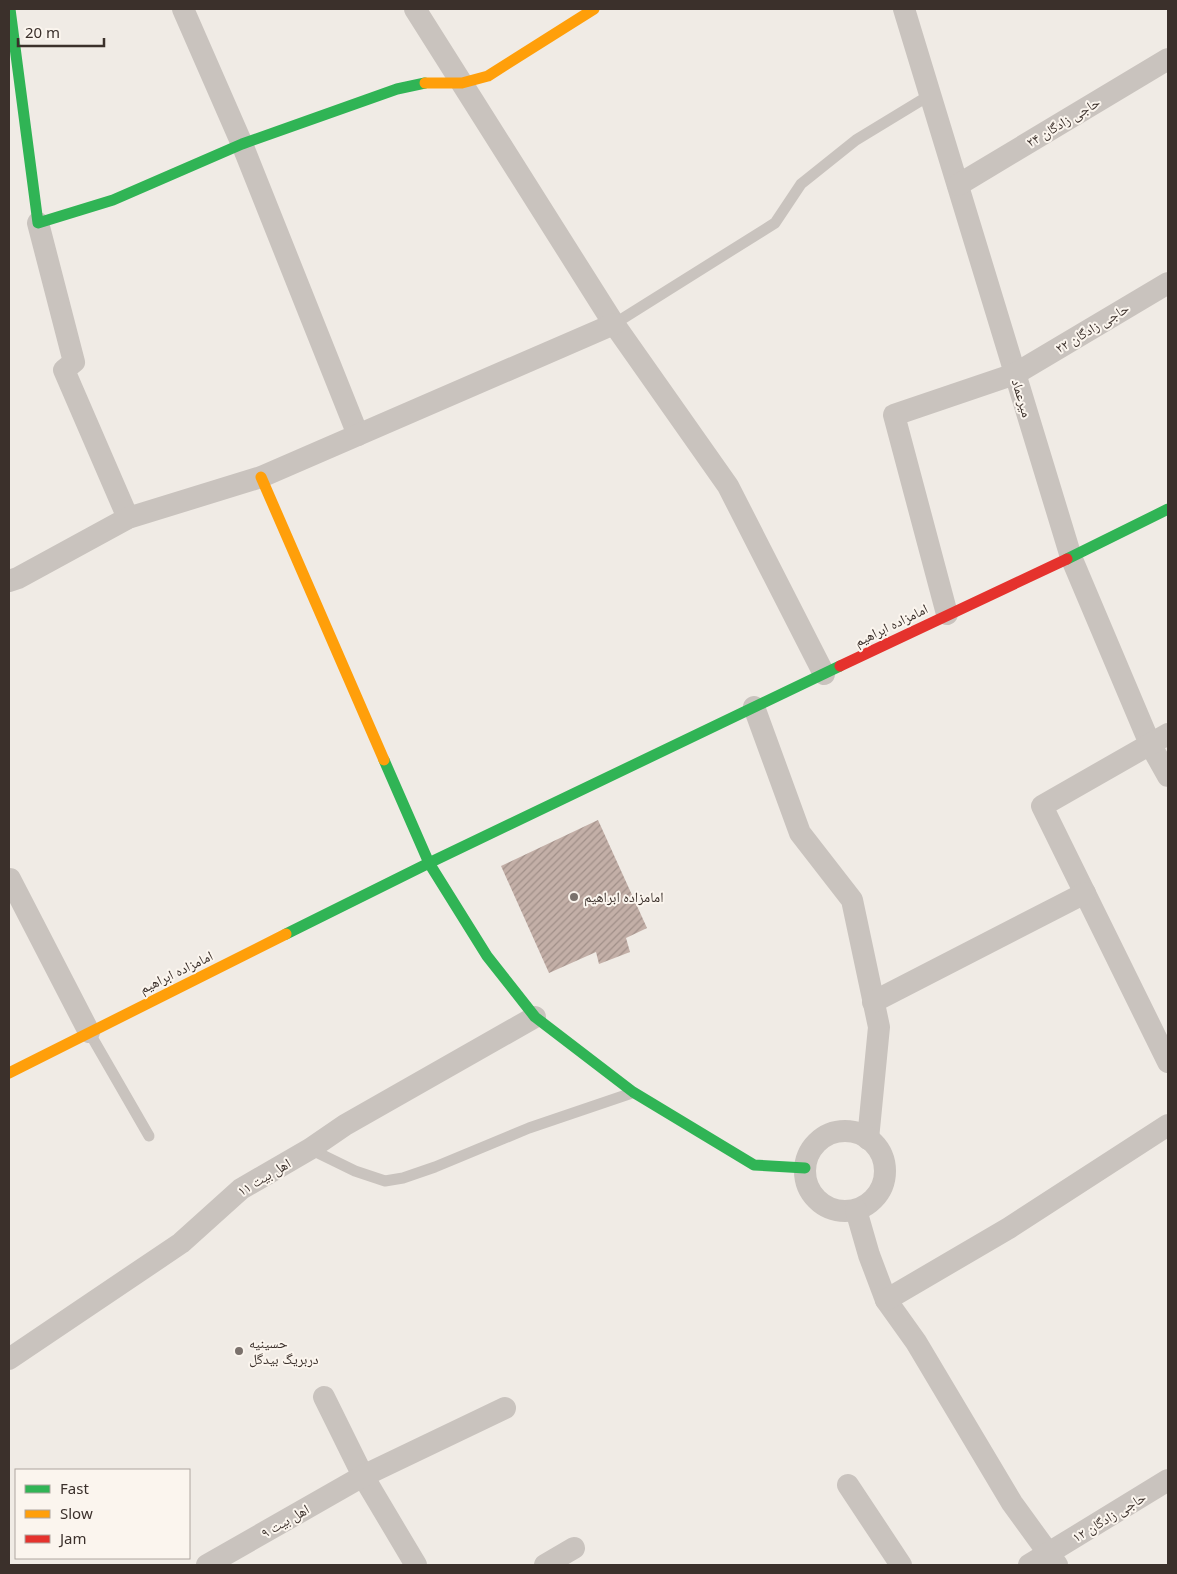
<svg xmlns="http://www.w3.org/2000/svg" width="1177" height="1574" font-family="'Noto Sans','Noto Naskh Arabic',sans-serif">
<defs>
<pattern id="building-hatch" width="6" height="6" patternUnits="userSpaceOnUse" patternTransform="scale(1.25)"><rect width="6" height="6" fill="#c3afa7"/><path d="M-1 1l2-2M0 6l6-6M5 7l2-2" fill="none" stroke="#a08f88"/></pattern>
</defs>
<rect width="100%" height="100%" fill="#f0ebe5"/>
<polygon fill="url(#building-hatch)" points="598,820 647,928 626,938 630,952 599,964 596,952 549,973 501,866"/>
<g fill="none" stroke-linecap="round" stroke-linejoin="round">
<g stroke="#c9c3be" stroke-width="11">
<polyline points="614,324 775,223 801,184 856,140 930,95"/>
<polyline points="89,1032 149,1136"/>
<polyline points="310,1149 355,1171 385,1181 403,1178 435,1167 529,1128 632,1093"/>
</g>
<g stroke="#c9c3be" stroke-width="22">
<polyline points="183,9 242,144 358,435"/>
<polyline points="415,9 614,324 728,486 824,674"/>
<polyline points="904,9 1071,557 1150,744 1168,776"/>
<polyline points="958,185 1168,59"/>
<polyline points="38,223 74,362 64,370 128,518"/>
<polyline points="9,581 18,578 128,518 261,477 614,324"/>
<polyline points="947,614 894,415 1015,374 1168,283"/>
<polyline points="754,707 800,833 852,900 879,1027 868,1139"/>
<polyline points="1168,734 1042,806 1168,1062"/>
<polyline points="10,879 89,1032"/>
<polyline points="873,1002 1085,893"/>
<circle cx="845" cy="1171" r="40"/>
<polyline points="856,1210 869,1255 886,1300 916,1342 1012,1503 1057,1565"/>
<polyline points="886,1300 1009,1228 1168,1125"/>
<polyline points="9,1359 181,1243 241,1189 310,1149 345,1125 535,1017"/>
<polyline points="324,1397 363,1476 416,1565"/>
<polyline points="848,1485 901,1565"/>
<polyline points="207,1565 363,1476 505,1408"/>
<polyline points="545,1565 574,1548"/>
<polyline points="1029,1565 1168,1480"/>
</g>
<g stroke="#30b455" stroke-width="11">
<polyline points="10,9 38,223 113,200 242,144 397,89 425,83"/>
<polyline points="1067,559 1168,509"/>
<polyline points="384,760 429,863 487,956 535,1017 633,1092 754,1165 805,1168"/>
<polyline points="286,934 429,863 840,666"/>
</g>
<g stroke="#ff9f0a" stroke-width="11">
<polyline points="425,83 462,83 488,76 594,9"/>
<polyline points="261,477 384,760"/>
<polyline points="9,1073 286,934"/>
</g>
<polyline stroke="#e5322d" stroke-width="11" points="840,666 1067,559"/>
</g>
<g fill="#7a716c" stroke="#fbf5ee" stroke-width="2">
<circle cx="574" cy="897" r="5"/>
<circle cx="239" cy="1351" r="5"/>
</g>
<g text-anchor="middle" stroke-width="4" stroke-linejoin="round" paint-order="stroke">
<g font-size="14" fill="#3b302b" stroke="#fbf5ee">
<text transform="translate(1063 122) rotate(-31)" y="5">حاجی زادگان ۲۴</text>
<text transform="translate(1092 328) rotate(-31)" y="5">حاجی زادگان ۲۲</text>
<text transform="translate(1022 398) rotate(73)" y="5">میرعماد</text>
<text transform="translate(891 625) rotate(-26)" y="5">امامزاده ابراهیم</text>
<text transform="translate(176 972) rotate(-26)" y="5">امامزاده ابراهیم</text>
<text transform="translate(264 1177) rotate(-31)" y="5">اهل بیت ۱۱</text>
<text transform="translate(1109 1517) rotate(-31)" y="5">حاجی زادگان ۱۲</text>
<text transform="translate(285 1521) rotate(-30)" y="5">اهل بیت ۹</text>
</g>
<g font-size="14" fill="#3b302b" stroke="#fbf5ee" text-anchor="start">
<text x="584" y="902">امامزاده ابراهیم</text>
<text x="249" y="1348">حسینیه<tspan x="249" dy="16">دربریگ بیدگل</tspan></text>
</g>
</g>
<rect width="1177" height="1574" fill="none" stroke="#3b302b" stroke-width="20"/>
<rect x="15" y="1469" width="175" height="90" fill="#fbf5ee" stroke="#aea6a0"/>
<rect x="25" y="1485" width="25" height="8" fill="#30b455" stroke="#aea6a0"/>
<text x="60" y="1494" font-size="15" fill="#3b302b">Fast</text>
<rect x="25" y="1510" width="25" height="8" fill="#ff9f0a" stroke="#aea6a0"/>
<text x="60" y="1519" font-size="15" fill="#3b302b">Slow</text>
<rect x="25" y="1535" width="25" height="8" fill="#e5322d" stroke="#aea6a0"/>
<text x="60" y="1544" font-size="15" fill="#3b302b">Jam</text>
<path d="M18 38v8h86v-8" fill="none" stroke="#3b302b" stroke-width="2.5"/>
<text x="25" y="38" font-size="15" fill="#3b302b" stroke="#fbf5ee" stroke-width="4" paint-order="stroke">20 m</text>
</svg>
